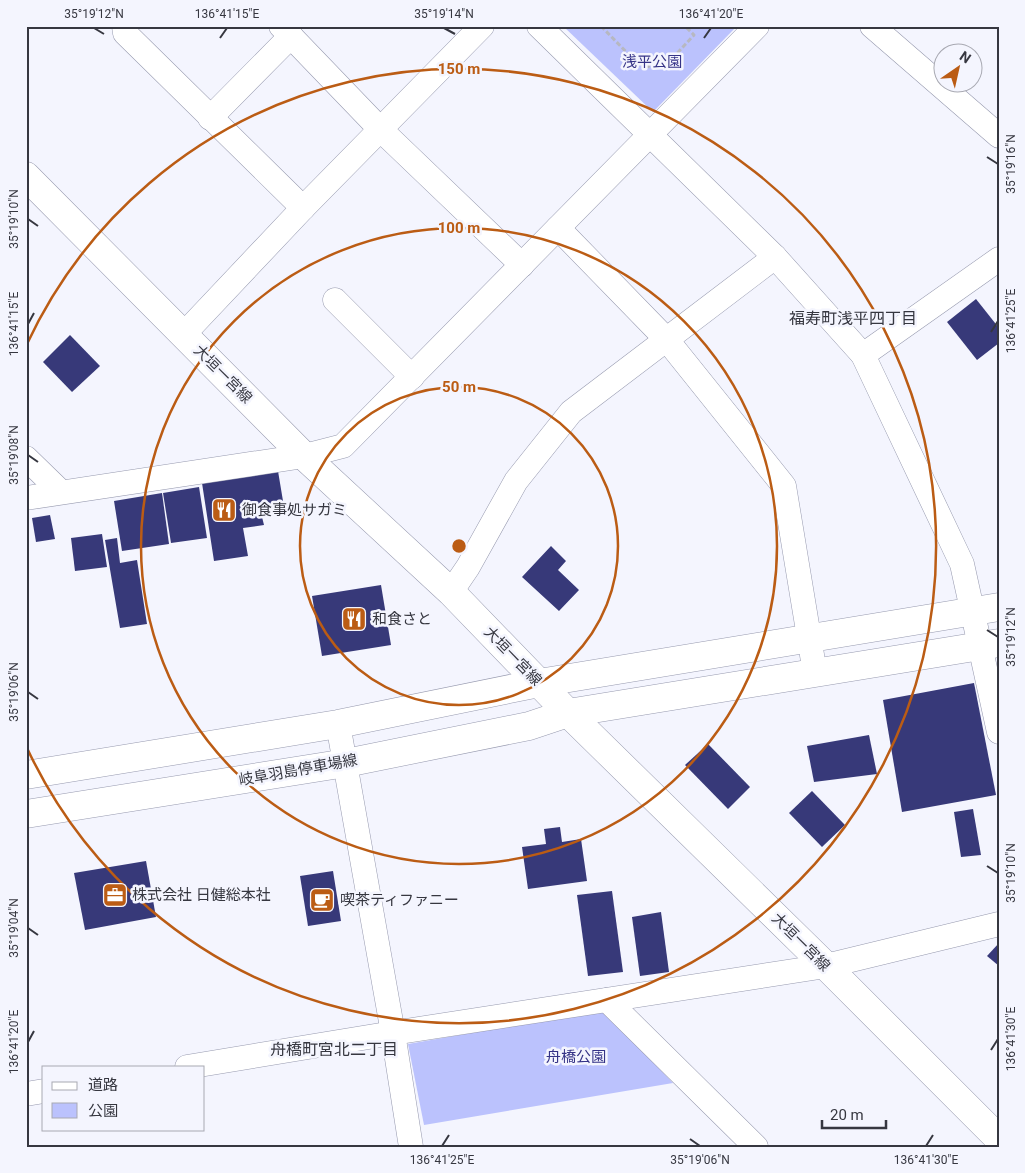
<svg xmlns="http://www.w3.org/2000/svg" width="1025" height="1173" font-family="Roboto,'Noto Sans JP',sans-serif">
<rect width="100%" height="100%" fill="#f4f5fe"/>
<g fill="#bbc2fd">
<polygon points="563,26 737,26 653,112"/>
<polygon points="603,1010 673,1083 424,1125 408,1044"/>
</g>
<g fill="#373979">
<polygon points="976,299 999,328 999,343 977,360 947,322"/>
<polygon points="70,335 100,366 72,392 43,362"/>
<polygon points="278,471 285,513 262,517 264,525 243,528 248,556 214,561 202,483"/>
<polygon points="199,487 207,538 171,543 163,493"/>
<polygon points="162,493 169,544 122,551 114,501"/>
<polygon points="50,515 55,539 36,542 32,518"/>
<polygon points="102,534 107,567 75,571 71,538"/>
<polygon points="117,538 120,563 137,560 147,624 120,628 105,540"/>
<polygon points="551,546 566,561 558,570 579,590 559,611 522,577"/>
<polygon points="381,585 391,645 322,656 312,596"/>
<polygon points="974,683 996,795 902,812 883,700"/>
<polygon points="869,735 877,774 814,782 807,746"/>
<polygon points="708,744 750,787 728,809 685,765"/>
<polygon points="812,791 845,825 822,847 789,813"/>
<polygon points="973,809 981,855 961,857 954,812"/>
<polygon points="560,827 562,842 581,839 587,881 528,889 522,847 546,844 544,829"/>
<polygon points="146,861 156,917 85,930 74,873"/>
<polygon points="333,871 341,921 308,926 300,876"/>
<polygon points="612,891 623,972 588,976 577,895"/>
<polygon points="661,912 669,972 640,976 632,917"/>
<polygon points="999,943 999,966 987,956"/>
</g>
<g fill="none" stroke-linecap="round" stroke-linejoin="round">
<defs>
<g id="street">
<polyline points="124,26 125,33 303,208"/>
<polyline points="281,26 381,130 522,265"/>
<polyline points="539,26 775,257 863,355 962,564 999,732"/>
<polyline points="872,26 999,136"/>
<polyline points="210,118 291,36"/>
<polyline points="558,228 667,340 784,486 815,673"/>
<polyline points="335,300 412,377"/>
<polyline points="184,334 303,208 482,26"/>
<polyline points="863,355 999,259"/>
<polyline points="26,458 61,492"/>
<polyline points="26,498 304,456 343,446 757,26"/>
<polyline points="451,592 468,567 516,481 571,412 775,257"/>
<polyline points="338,724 393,1033 411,1147"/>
<polyline points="607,1000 756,1147"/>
<polyline points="187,1067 393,1033 826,966 999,924"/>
<polyline points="26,1094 44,1091"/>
</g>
<g id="secondary">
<polyline points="26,775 338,724 539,683 999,607"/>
<polyline points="26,814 346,763 529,726 568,713 999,643"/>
</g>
<polyline id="primary" points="26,176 304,456 451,592 568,713 826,966 999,1139"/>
</defs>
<use href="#street" stroke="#979aaf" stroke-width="25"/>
<use href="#secondary" stroke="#979aaf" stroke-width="29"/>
<use href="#primary" stroke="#979aaf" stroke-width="29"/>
<polyline stroke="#b7b8c1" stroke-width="3" stroke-dasharray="5 2.5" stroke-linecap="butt" points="601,26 636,62 652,68 670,61 694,35 685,26"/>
<use href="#street" stroke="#fff" stroke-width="24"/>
<use href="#secondary" stroke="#fff" stroke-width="28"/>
<use href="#primary" stroke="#fff" stroke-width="28"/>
</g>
<path fill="none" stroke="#363740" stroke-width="2" d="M94,28L104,34M444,28L455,34M220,38L227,28M704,38L711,28M987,157L998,164M28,219L38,226M28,324L34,313M991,332L998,321M28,455L38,462M987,630L998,637M28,692L38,699M987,866L998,873M28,928L38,935M28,1042L34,1031M991,1050L998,1039M690,1139L700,1146M442,1146L449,1135M926,1146L933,1135"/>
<g fill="none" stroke="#bb5c14" stroke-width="2.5">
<circle cx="459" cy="546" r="159"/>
<circle cx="459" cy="546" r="318"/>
<path d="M27 344A477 477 0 1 1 27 748"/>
</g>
<defs>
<symbol id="restaurant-square" viewBox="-11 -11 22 22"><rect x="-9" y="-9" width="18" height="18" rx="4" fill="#bb5c14" stroke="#f4f5fe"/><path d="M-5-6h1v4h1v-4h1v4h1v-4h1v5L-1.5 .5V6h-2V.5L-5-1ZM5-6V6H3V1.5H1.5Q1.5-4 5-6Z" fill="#fff"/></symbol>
<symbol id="office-square" viewBox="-11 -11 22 22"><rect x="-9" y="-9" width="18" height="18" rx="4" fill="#bb5c14" stroke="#f4f5fe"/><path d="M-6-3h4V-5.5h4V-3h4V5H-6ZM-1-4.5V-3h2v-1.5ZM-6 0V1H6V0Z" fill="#fff"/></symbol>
<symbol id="cafe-square" viewBox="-11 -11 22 22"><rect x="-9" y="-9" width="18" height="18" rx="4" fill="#bb5c14" stroke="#f4f5fe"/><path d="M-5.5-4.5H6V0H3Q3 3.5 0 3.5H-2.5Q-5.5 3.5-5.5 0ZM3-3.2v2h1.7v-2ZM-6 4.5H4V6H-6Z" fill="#fff"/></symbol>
</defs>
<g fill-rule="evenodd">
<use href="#restaurant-square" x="210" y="496" width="28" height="28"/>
<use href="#restaurant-square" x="340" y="605" width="28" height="28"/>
<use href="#office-square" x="101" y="881" width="28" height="28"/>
<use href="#cafe-square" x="308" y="886" width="28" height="28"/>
</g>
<g text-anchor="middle" stroke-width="5" stroke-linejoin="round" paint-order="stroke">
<g font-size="15" fill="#353387" stroke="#f4f5fe">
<text x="652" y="67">浅平公園</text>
<text x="576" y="1062">舟橋公園</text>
</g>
<g font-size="15" fill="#363740" stroke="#f4f5fe">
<text transform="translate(223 374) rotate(45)" y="5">大垣一宮線</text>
<text transform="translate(513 656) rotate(46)" y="5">大垣一宮線</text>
<text transform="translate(298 770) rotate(-10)" y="5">岐阜羽島停車場線</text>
<text transform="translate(801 942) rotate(45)" y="5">大垣一宮線</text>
</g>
<g font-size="15" fill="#363740" stroke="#f4f5fe" text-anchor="start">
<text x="242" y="515">御食事処サガミ</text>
<text x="372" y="624">和食さと</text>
<text x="132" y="900">株式会社 日健総本社</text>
<text x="340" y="905">喫茶ティファニー</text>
</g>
<g font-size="16" fill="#363740" stroke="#f4f5fe">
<text x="853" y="324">福寿町浅平四丁目</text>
<text x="334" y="1055">舟橋町宮北二丁目</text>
</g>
</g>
<circle cx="459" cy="546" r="8" fill="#bb5c14" stroke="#f4f5fe" stroke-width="2.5"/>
<g font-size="15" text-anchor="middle" font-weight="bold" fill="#bb5c14" stroke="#f4f5fe" stroke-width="5" stroke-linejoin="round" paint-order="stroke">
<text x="459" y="74">150 m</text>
<text x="459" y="233">100 m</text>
<text x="459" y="392">50 m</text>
</g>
<rect width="1025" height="1173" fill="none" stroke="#f4f5fe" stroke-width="55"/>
<rect x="42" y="1066" width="162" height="65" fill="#f4f5fe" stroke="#a8a9b2"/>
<rect x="52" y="1082" width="25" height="8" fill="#ffffff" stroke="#a8a9b2"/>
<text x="88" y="1090" font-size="15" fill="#363740">道路</text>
<rect x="52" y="1103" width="25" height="15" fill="#bbc2fd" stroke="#a8a9b2"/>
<text x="88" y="1116" font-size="15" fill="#363740">公園</text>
<g transform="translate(958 68) rotate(34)"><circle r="24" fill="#f4f5fe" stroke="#a8a9b2"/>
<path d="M0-4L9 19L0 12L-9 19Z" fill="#bb5c14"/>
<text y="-8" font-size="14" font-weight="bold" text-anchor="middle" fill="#363740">N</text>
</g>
<path d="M822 1120v8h64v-8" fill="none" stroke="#363740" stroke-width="2.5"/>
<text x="830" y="1120" font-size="15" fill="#363740" stroke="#f4f5fe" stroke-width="4" paint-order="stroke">20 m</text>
<rect x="28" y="28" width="970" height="1118" fill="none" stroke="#363740" stroke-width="2"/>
<g font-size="12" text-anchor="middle" fill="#363740">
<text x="94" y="18">35°19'12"N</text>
<text x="227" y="18">136°41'15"E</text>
<text x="444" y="18">35°19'14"N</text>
<text x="711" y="18">136°41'20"E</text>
<text transform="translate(1011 164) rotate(-90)" y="4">35°19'16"N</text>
<text transform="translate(14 219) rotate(-90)" y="4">35°19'10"N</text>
<text transform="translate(1011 321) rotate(-90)" y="4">136°41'25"E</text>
<text transform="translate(14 324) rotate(-90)" y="4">136°41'15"E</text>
<text transform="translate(14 455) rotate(-90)" y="4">35°19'08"N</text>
<text transform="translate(1011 637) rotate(-90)" y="4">35°19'12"N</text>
<text transform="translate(14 692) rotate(-90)" y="4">35°19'06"N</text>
<text transform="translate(1011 873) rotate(-90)" y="4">35°19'10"N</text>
<text transform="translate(14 928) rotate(-90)" y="4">35°19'04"N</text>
<text transform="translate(1011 1039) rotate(-90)" y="4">136°41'30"E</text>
<text transform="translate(14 1042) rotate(-90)" y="4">136°41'20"E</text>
<text x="442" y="1164">136°41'25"E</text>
<text x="700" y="1164">35°19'06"N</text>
<text x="926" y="1164">136°41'30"E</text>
</g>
</svg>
